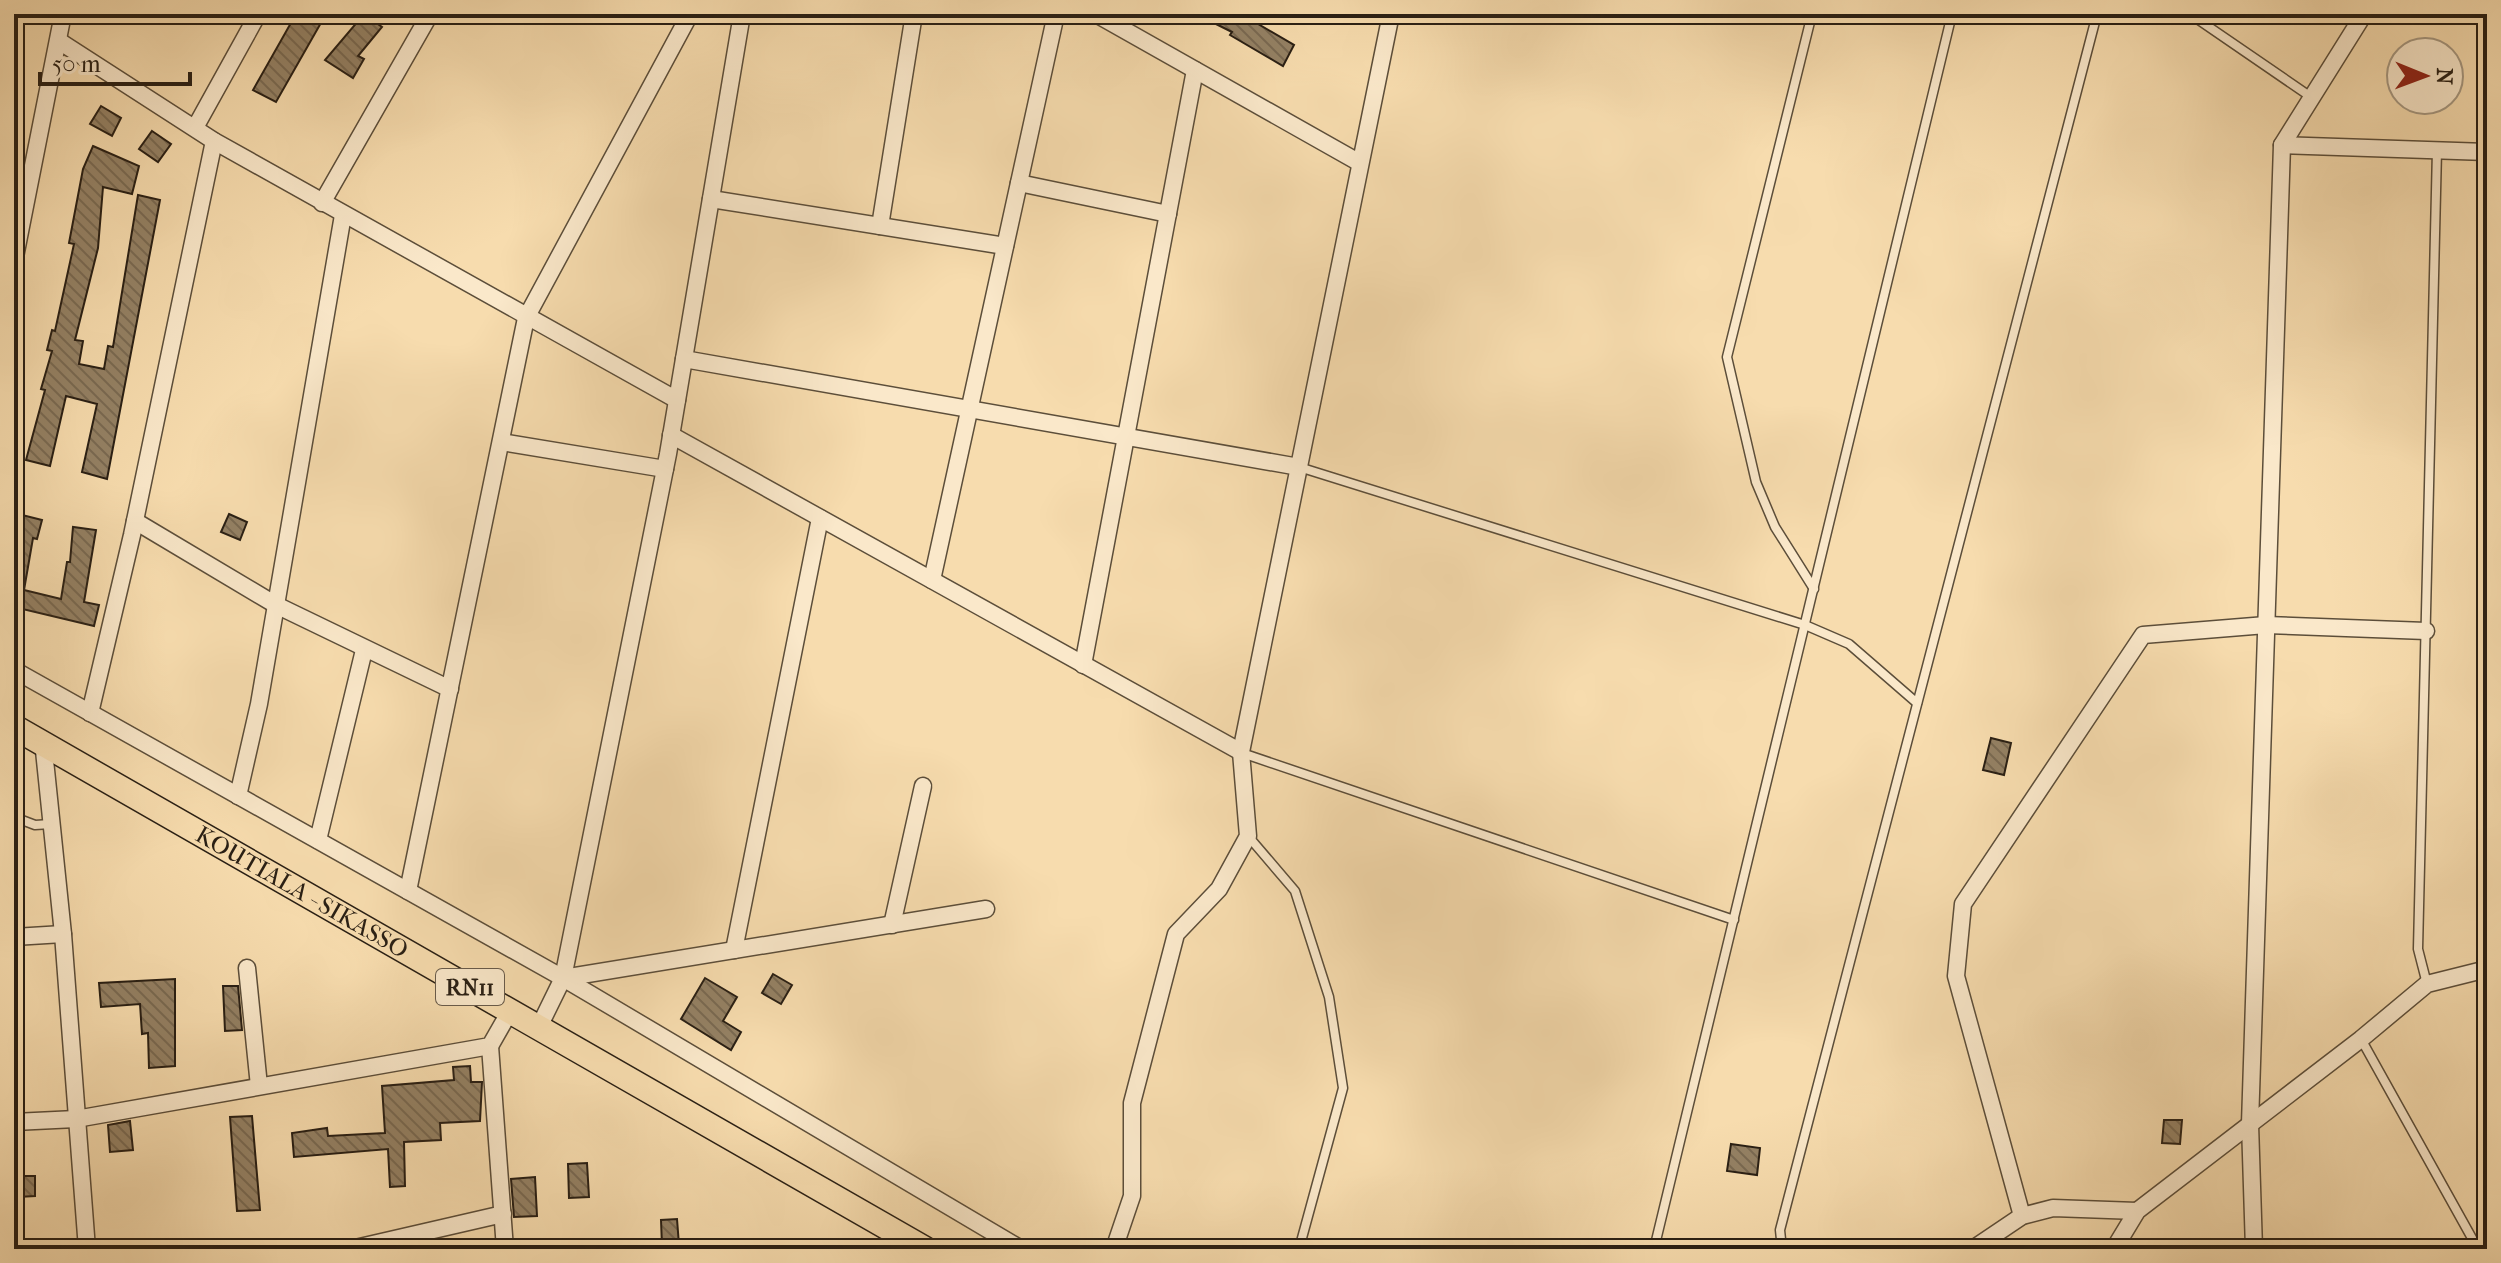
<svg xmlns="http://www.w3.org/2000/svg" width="2501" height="1263" font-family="'IM FELL French Canon',serif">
<defs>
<pattern id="building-back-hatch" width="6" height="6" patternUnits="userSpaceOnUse" patternTransform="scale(2)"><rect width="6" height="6" fill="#948164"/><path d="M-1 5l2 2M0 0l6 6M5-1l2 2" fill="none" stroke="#796951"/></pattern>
</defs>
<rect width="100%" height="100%" fill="#f7dcae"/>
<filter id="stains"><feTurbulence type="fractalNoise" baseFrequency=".0025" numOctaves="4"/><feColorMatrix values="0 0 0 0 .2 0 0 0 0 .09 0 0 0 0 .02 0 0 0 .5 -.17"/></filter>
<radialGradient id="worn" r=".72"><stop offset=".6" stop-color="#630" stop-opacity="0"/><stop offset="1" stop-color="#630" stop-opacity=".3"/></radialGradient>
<g fill="url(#building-back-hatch)" stroke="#291f14" stroke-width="2">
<polygon points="296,14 326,14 276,102 253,90"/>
<polygon points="364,14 382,27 358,56 364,59 353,78 325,60"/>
<polygon points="1196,14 1241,14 1294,45 1283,66 1230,35 1232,32"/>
<polygon points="101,106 121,118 112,136 90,124"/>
<polygon points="152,131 171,144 158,162 139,149"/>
<polygon points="93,146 139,166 132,194 103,187 98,248 75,340 83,341 79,364 104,369 108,346 113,347 138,195 160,200 107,479 82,472 97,404 66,396 50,466 26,460 45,390 41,389 52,351 47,350 52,330 55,331 74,244 69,243 83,169"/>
<polygon points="18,514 42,520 37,539 33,538 24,590 61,599 67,562 70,562 73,527 96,530 84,602 99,605 94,626 14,607 14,536"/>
<polygon points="229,514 247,522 240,540 221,532"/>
<polygon points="1991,738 2011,743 2004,775 1983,770"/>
<polygon points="773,974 792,985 781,1004 762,993"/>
<polygon points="705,978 737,997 723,1021 741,1032 731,1050 681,1019"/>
<polygon points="175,979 175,1066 149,1068 148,1033 142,1034 140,1004 101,1007 99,983"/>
<polygon points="223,986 238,986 242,1030 225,1031"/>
<polygon points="470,1066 471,1082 482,1082 480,1121 440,1123 441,1140 404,1142 405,1186 390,1187 388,1149 294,1157 292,1133 327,1128 328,1136 385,1133 382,1086 454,1080 453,1067"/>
<polygon points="252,1116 260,1210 237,1211 230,1117"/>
<polygon points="2164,1120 2182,1120 2180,1144 2162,1143"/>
<polygon points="130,1121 133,1150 110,1152 108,1125"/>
<polygon points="1731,1144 1760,1148 1757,1175 1727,1171"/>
<polygon points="587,1163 589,1197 569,1198 568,1164"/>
<polygon points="18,1176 35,1176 35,1196 18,1197"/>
<polygon points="535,1177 537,1216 514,1217 511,1179"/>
<polygon points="677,1219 679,1245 662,1246 661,1220"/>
</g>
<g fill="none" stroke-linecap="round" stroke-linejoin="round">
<defs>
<g id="lane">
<polyline points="1812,14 1727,357 1756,482 1775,527 1814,589"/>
<polyline points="2190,14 2311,97"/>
<polyline points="1299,467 1805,625 1849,644 1917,703"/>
<polyline points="1242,753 1734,920"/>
<polyline points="14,817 35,825 51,824"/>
<polyline points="1248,836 1295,891 1329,997 1343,1088 1299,1249"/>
<polyline points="2427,984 2418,949 2437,150"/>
<polyline points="2361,1039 2478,1249"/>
<polyline points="1654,1249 1952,14"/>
<polyline points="1782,1249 1780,1230 2097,14"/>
</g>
<g id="street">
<polyline points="1096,14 1360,163"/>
<polyline points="59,41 214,141 677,400"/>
<polyline points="196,126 258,14"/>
<polyline points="2282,145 2487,152"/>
<polyline points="1019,183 1168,214"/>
<polyline points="711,199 1005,246"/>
<polyline points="322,203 430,14"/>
<polyline points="880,226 914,14"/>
<polyline points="14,262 63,14"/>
<polyline points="684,359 1299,467"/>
<polyline points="671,435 1241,752"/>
<polyline points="501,442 665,469"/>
<polyline points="135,521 276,605 450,689"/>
<polyline points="932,580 1056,14"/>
<polyline points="1083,665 1195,70"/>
<polyline points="14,670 563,978 1021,1249"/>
<polyline points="90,713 132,535 214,141"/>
<polyline points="43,741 63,934 87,1249"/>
<polyline points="238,796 259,704 343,215"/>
<polyline points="318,840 364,650"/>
<polyline points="408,891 526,318 690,14"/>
<polyline points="892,925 923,786"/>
<polyline points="14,937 63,934"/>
<polyline points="734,950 820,518"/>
<polyline points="247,968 259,1086"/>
<polyline points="563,978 986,909"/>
<polyline points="539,1027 563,978 668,454 742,14"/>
<polyline points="490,1046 505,1249"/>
<polyline points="14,1122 76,1119 490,1046 510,1011"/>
<polyline points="2022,1216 1956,976 1963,904 2143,635 2266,625 2426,631"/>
<polyline points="351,1249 503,1214"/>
<polyline points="1114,1249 1132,1196 1132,1103 1176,934 1219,889 1248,836 1241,752 1391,14"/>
<polyline points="1973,1249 2022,1216 2053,1208 2137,1211"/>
<polyline points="2114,1249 2137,1211 2361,1039 2427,984 2487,969"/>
<polyline points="2254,1249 2250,1124 2282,145 2364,14"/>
</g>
<g id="primary">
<path id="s1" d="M14,727L925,1249"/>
</g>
</defs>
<use href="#lane" stroke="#5c4e3a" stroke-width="11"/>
<use href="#street" stroke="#5c4e3a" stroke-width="19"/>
<use href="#primary" stroke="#291f14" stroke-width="27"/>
<use href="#lane" stroke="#fae8ca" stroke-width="8"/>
<use href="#street" stroke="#fae8ca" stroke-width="16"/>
<use href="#primary" stroke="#f7dcae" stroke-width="24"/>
</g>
<g text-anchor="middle" stroke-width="7" stroke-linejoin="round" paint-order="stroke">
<rect fill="#fae8ca" stroke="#685b4b" stroke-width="2" x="436" y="969" width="68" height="36" rx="6"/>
<g font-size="22" font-weight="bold" fill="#291f14">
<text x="470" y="995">RN11</text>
</g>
<g font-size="24" fill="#291f14" stroke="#fae8ca">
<text dy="8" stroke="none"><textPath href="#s1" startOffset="332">KOUTIALA - SIKASSO</textPath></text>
</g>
</g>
<rect width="2501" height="1263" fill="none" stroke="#f7dcae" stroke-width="48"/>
<rect x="16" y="16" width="2469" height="1231" fill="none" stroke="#291f14" stroke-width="4"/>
<rect x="24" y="24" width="2453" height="1215" fill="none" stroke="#291f14" stroke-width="2"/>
<g transform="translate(2425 76) rotate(91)"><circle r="38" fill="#fae8ca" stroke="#a69881" stroke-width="2"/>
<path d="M0-6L14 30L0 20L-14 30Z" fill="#8f2418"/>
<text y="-12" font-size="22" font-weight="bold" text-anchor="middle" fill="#291f14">N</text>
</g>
<path d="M40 72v12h150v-12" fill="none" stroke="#291f14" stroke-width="4"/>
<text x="52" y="72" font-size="24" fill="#291f14" stroke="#fae8ca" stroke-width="6" paint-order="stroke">50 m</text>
<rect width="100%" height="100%" filter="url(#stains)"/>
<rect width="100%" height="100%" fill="url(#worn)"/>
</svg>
